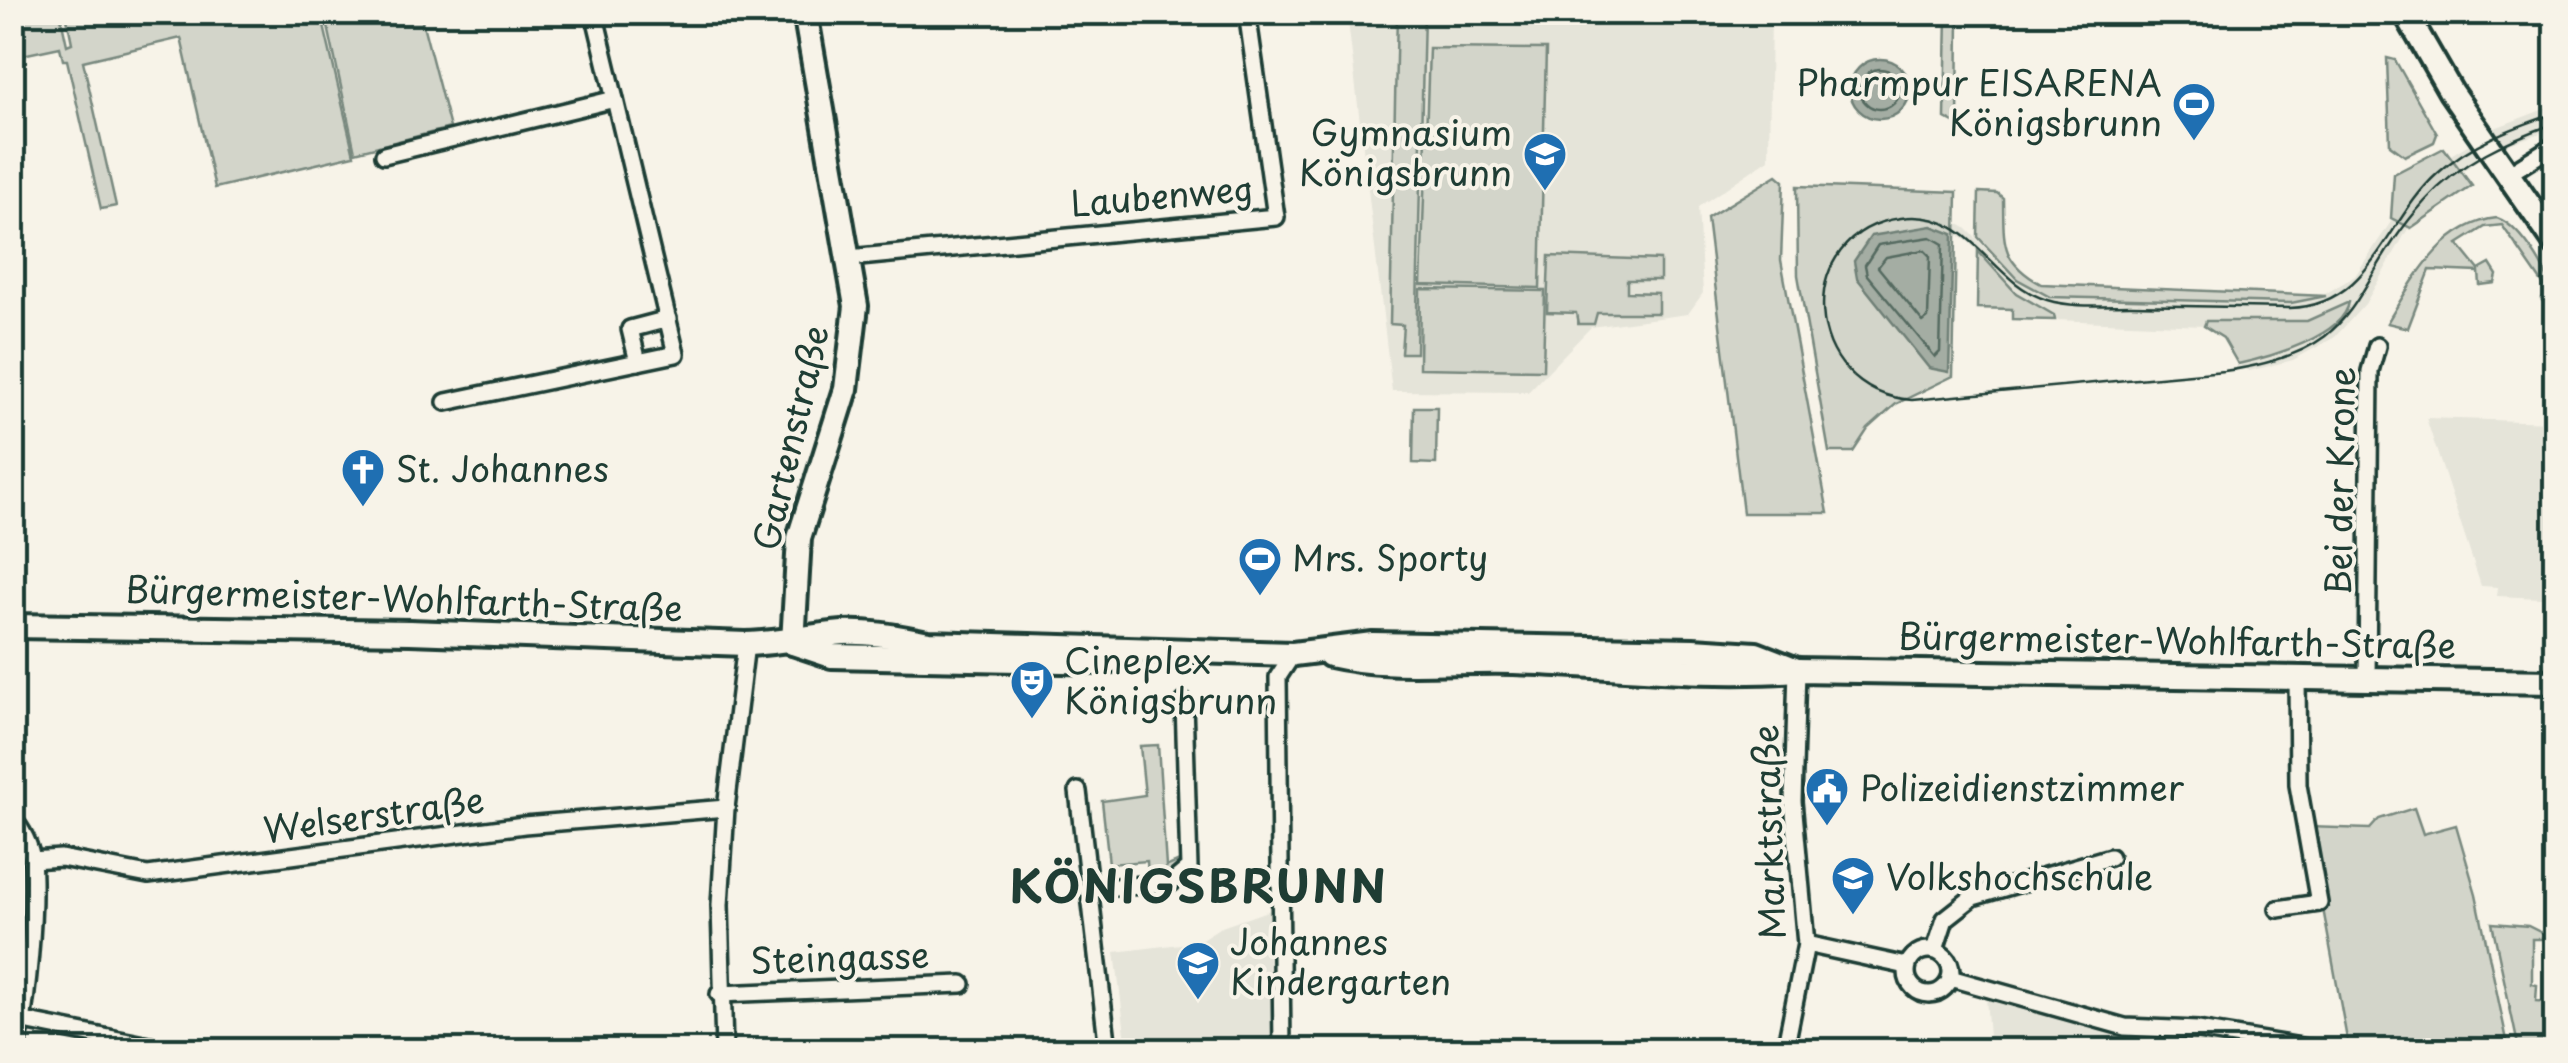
<svg xmlns="http://www.w3.org/2000/svg" width="2568" height="1063" font-family="'Playpen Sans',sans-serif">
<rect width="100%" height="100%" fill="#f7f3e8"/>
<filter id="ink" filterUnits="userSpaceOnUse"><feTurbulence type="fractalNoise" baseFrequency=".01" numOctaves="2"/><feDisplacementMap in="SourceGraphic" scale="20" xChannelSelector="R" yChannelSelector="G"/><feConvolveMatrix kernelMatrix="1 2 1 2 8 2 1 2 1" color-interpolation-filters="sRGB"/></filter>
<g filter="url(#ink)">
<g fill="#e5e4d9">
<polygon points="1347,13 1771,13 1769,159 1698,207 1703,293 1688,314 1591,327 1528,392 1392,391"/>
<polygon points="2555,105 2555,128 2489,151 2447,184 2409,227 2365,304 2335,337 2293,360 2249,371 2238,364 2304,344 2328,328 2351,304 2318,319 2290,322 2206,321 2204,326 2055,320 2054,315 2016,293 1969,242 1941,225 1946,217 1966,228 2017,279 2050,297 2315,300 2355,276 2408,196 2451,155 2495,128"/>
<polygon points="2426,418 2555,422 2555,645 2540,644 2542,598 2497,596 2498,587 2481,586"/>
<polygon points="1273,909 1276,1050 1127,1050 1115,952 1197,942 1219,928"/>
<polygon points="1986,997 2169,1035 2265,1050 1990,1050"/>
</g>
<g fill="#d3d5ca" stroke="#79897f" stroke-width="2.5">
<polygon points="12,13 60,13 67,45 72,43 66,13 321,13 354,155 215,188 181,38 83,61 116,206 101,209 67,60 63,60 60,47 13,57"/>
<polygon points="347,13 420,13 450,128 355,152 326,17"/>
<polygon points="1397,13 1424,13 1416,353 1401,353 1403,325 1390,324"/>
<polygon points="1947,13 1959,13 1958,125 1945,118"/>
<polygon points="1429,48 1546,49 1540,288 1421,285"/>
<polygon points="2387,58 2395,60 2437,134 2434,142 2405,156 2390,145"/>
<polygon points="2444,148 2472,186 2411,228 2391,218 2394,174"/>
<polygon points="1777,175 1784,181 1781,260 1828,513 1743,513 1707,218"/>
<polygon points="1797,186 1957,192 1953,376 1896,404 1868,429 1853,452 1829,452 1798,275"/>
<path d="M1979,192L1997,193L2003,198C2004,241 1999,261 2041,284L2326,296L2291,303L2050,297L2017,279L1978,237Z"/>
<path d="M2497,218C2522,226 2556,282 2555,307L2550,311L2541,299L2549,293L2502,225L2485,227L2458,244L2479,270L2490,264L2497,275L2495,283L2480,285L2479,272L2430,270L2408,328L2387,323C2413,280 2442,224 2497,218Z"/>
<polygon points="1978,251 2016,293 2054,315 2055,320 2012,319 2012,309 1977,308"/>
<polygon points="1549,256 1660,260 1660,280 1627,280 1627,292 1658,293 1658,313 1597,313 1594,324 1578,324 1576,313 1547,312"/>
<polygon points="1420,289 1545,291 1543,370 1419,368"/>
<path d="M2349,302C2344,336 2270,357 2238,364L2223,338L2204,326L2206,321H2307Z"/>
<polygon points="1414,407 1437,407 1436,464 1413,463"/>
<polygon points="1158,745 1166,867 1182,860 1167,875 1148,878 1147,861 1109,864 1102,801 1145,795 1140,746"/>
<polygon points="2414,808 2423,834 2456,825 2476,894 2509,1050 2349,1050 2308,827 2370,829 2379,819"/>
<polygon points="2492,923 2528,926 2548,936 2548,939 2532,939 2532,984 2537,985 2536,1001 2555,1002 2555,1050 2519,1050"/>
</g>
<g fill="#a4ada3" stroke="#6f8077" stroke-width="2.5">
<circle cx="1880" cy="89" r="30"/>
<polygon points="1932,226 1953,234 1949,372 1929,368 1857,278 1854,261 1871,236"/>
</g>
<g fill="none" stroke-linecap="round" stroke-linejoin="round">
<g stroke="#546a60" stroke-width="2.5">
<circle cx="1880" cy="89" r="20"/>
<polygon points="1931,237 1943,244 1940,352 1935,357 1867,275 1865,265 1878,245"/>
<polygon points="1924,250 1930,256 1928,318 1923,322 1878,267 1886,257"/>
</g>
<defs>
<g id="street">
<polyline points="384,155 615,99"/>
<polyline points="2508,174 2556,144"/>
<polyline points="849,258 1276,217 1247,12"/>
<polyline points="638,362 630,329 668,319"/>
<polyline points="446,402 676,354 594,12"/>
<polyline points="2367,678 2370,371 2377,346"/>
<polyline points="1078,791 1108,1050"/>
<path d="M12,819C22,828 31,848 32,861C36,905 27,1009 16,1050"/>
<polyline points="32,860 61,858 148,875 524,825 726,808"/>
<polyline points="1087,889 1171,883 1189,868 1184,702"/>
<polyline points="2278,909 2319,903 2298,785 2297,677"/>
<polyline points="1806,944 1907,966"/>
<circle cx="1929" cy="972" r="22"/>
<polyline points="1935,950 1945,919 1973,897 2110,857"/>
<polyline points="1950,978 2125,1027 2198,1030 2319,1050"/>
<polyline points="719,994 962,984"/>
<polyline points="24,1021 170,1050"/>
<polyline points="724,1050 720,905 726,808 746,644"/>
<polyline points="1282,1050 1278,677 1293,654"/>
<polyline points="1785,1050 1806,944 1793,801 1797,670"/>
</g>
<g id="secondary">
<polyline points="2405,12 2451,92 2556,244"/>
<path d="M12,626L410,632L746,644C777,643 803,637 833,634C865,630 898,637 928,643L1293,654L1373,644L1693,650L1756,654L1797,670"/>
<polyline points="793,643 799,538 846,389 856,306 805,12"/>
<polyline points="793,643 832,656 1108,662"/>
<path d="M1330,655C1390,669 1453,660 1514,662C1608,665 1703,677 1797,670L2556,682"/>
</g>
</defs>
<use href="#street" stroke="#1f3d34" stroke-width="22"/>
<use href="#secondary" stroke="#1f3d34" stroke-width="30"/>
<use href="#street" stroke="#f7f3e8" stroke-width="15"/>
<use href="#secondary" stroke="#f7f3e8" stroke-width="22"/>
<path stroke="#1f3d34" stroke-width="2.5" d="M2556,113C2513,128 2472,142 2438,173C2386,219 2372,306 2290,308C2237,307 2183,306 2130,305C2103,305 2073,308 2047,300C1989,282 1972,208 1901,218C1791,232 1800,392 1912,400L2224,371C2371,350 2344,290 2425,201C2461,161 2505,141 2556,123"/>
</g>
</g>
<defs>
<symbol id="stadium-pin" viewBox="-11 -11 22 30"><path d="M0 17L-7.5 6A9.5 9.5 0 1 1 7.5 6Z" fill="#1f6fb2" stroke="#f7f3e8"/><path d="M0-5a6.5 5 0 1 0 0 10a6.5 5 0 1 0 0-10ZM-3.5-1.8h7v3.6h-7Z" fill="#fff"/></symbol>
<symbol id="school-pin" viewBox="-11 -11 22 30"><path d="M0 17L-7.5 6A9.5 9.5 0 1 1 7.5 6Z" fill="#1f6fb2" stroke="#f7f3e8"/><path d="M0-5L7-2L0 1L-7-2ZM-4 1L0 2.5L4 1V4Q0 6-4 4Z" fill="#fff"/></symbol>
<symbol id="church-pin" viewBox="-11 -11 22 30"><path d="M0 17L-7.5 6A9.5 9.5 0 1 1 7.5 6Z" fill="#1f6fb2" stroke="#f7f3e8"/><path d="M-1.2-6h2.4v3.5h3.3v2.4h-3.3V6h-2.4V-.1h-3.3v-2.4h3.3Z" fill="#fff"/></symbol>
<symbol id="theatre-pin" viewBox="-11 -11 22 30"><path d="M0 17L-7.5 6A9.5 9.5 0 1 1 7.5 6Z" fill="#1f6fb2" stroke="#f7f3e8"/><path d="M-5-5.5Q0-4 5-5.5V0Q5 5 0 6Q-5 5-5 0ZM-3.3-2.5H-1v1.5H-3.3ZM1-2.5H3.3v1.5H1ZM-2.8 1Q0 5.5 2.8 1Z" fill="#fff"/></symbol>
<symbol id="civic-pin" viewBox="-11 -11 22 30"><path d="M0 17L-7.5 6A9.5 9.5 0 1 1 7.5 6Z" fill="#1f6fb2" stroke="#f7f3e8"/><path d="M-.6-6.5H3V-4.5H.6V-3L4-1V1h2V6H-6V1h2V-1L-.6-3ZM-1.2 2.5V6h2.4V2.5Z" fill="#fff"/></symbol>
<symbol id="university-pin" viewBox="-11 -11 22 30"><path d="M0 17L-7.5 6A9.5 9.5 0 1 1 7.5 6Z" fill="#1f6fb2" stroke="#f7f3e8"/><path d="M0-5L7-2L0 1L-7-2ZM-4 1L0 2.5L4 1V4Q0 6-4 4Z" fill="#fff"/></symbol>
</defs>
<g fill-rule="evenodd">
<use href="#stadium-pin" x="2169" y="79" width="50" height="68"/>
<use href="#school-pin" x="1520" y="129" width="50" height="68"/>
<use href="#church-pin" x="338" y="445" width="50" height="68"/>
<use href="#stadium-pin" x="1235" y="534" width="50" height="68"/>
<use href="#theatre-pin" x="1007" y="657" width="50" height="68"/>
<use href="#civic-pin" x="1802" y="764" width="50" height="68"/>
<use href="#university-pin" x="1828" y="853" width="50" height="68"/>
<use href="#school-pin" x="1173" y="938" width="50" height="68"/>
</g>
<g text-anchor="middle" stroke-width="8" stroke-linejoin="round" paint-order="stroke">
<g font-size="35" fill="#1f3d34" stroke="#f7f3e8" text-anchor="start">
<text x="2162" y="96" text-anchor="end">Pharmpur EISARENA<tspan x="2162" dy="40">Königsbrunn</tspan></text>
<text x="1512" y="146" text-anchor="end">Gymnasium<tspan x="1512" dy="40">Königsbrunn</tspan></text>
<text x="396" y="482">St. Johannes</text>
<text x="1292" y="571">Mrs. Sporty</text>
<text x="1064" y="674">Cineplex<tspan x="1064" dy="40">Königsbrunn</tspan></text>
<text x="1860" y="801">Polizeidienstzimmer</text>
<text x="1886" y="890">Volkshochschule</text>
<text x="1230" y="955">Johannes<tspan x="1230" dy="40">Kindergarten</tspan></text>
</g>
<g font-size="35" fill="#1f3d34" stroke="#f7f3e8">
<text transform="translate(1162 197) rotate(-5)" y="12">Laubenweg</text>
<text transform="translate(792 438) rotate(-77)" y="12">Gartenstraße</text>
<text transform="translate(2341 481) rotate(-89)" y="12">Bei der Krone</text>
<text transform="translate(404 600) rotate(2)" y="12">Bürgermeister-Wohlfarth-Straße</text>
<text transform="translate(2177 642) rotate(1)" y="12">Bürgermeister-Wohlfarth-Straße</text>
<text transform="translate(374 816) rotate(-8)" y="12">Welserstraße</text>
<text transform="translate(1770 832) rotate(-92)" y="12">Marktstraße</text>
<text transform="translate(840 959) rotate(-2)" y="12">Steingasse</text>
</g>
<g font-size="45" font-weight="bold" letter-spacing="2.5" fill="#1f3d34" stroke="#f7f3e8">
<text x="1199" y="903">KÖNIGSBRUNN</text>
</g>
</g>
<rect width="2568" height="1063" fill="none" stroke="#f7f3e8" stroke-width="50"/>
<rect x="25" y="25" width="2518" height="1013" fill="none" stroke="#1f3d34" stroke-width="4" filter="url(#ink)"/>
</svg>
